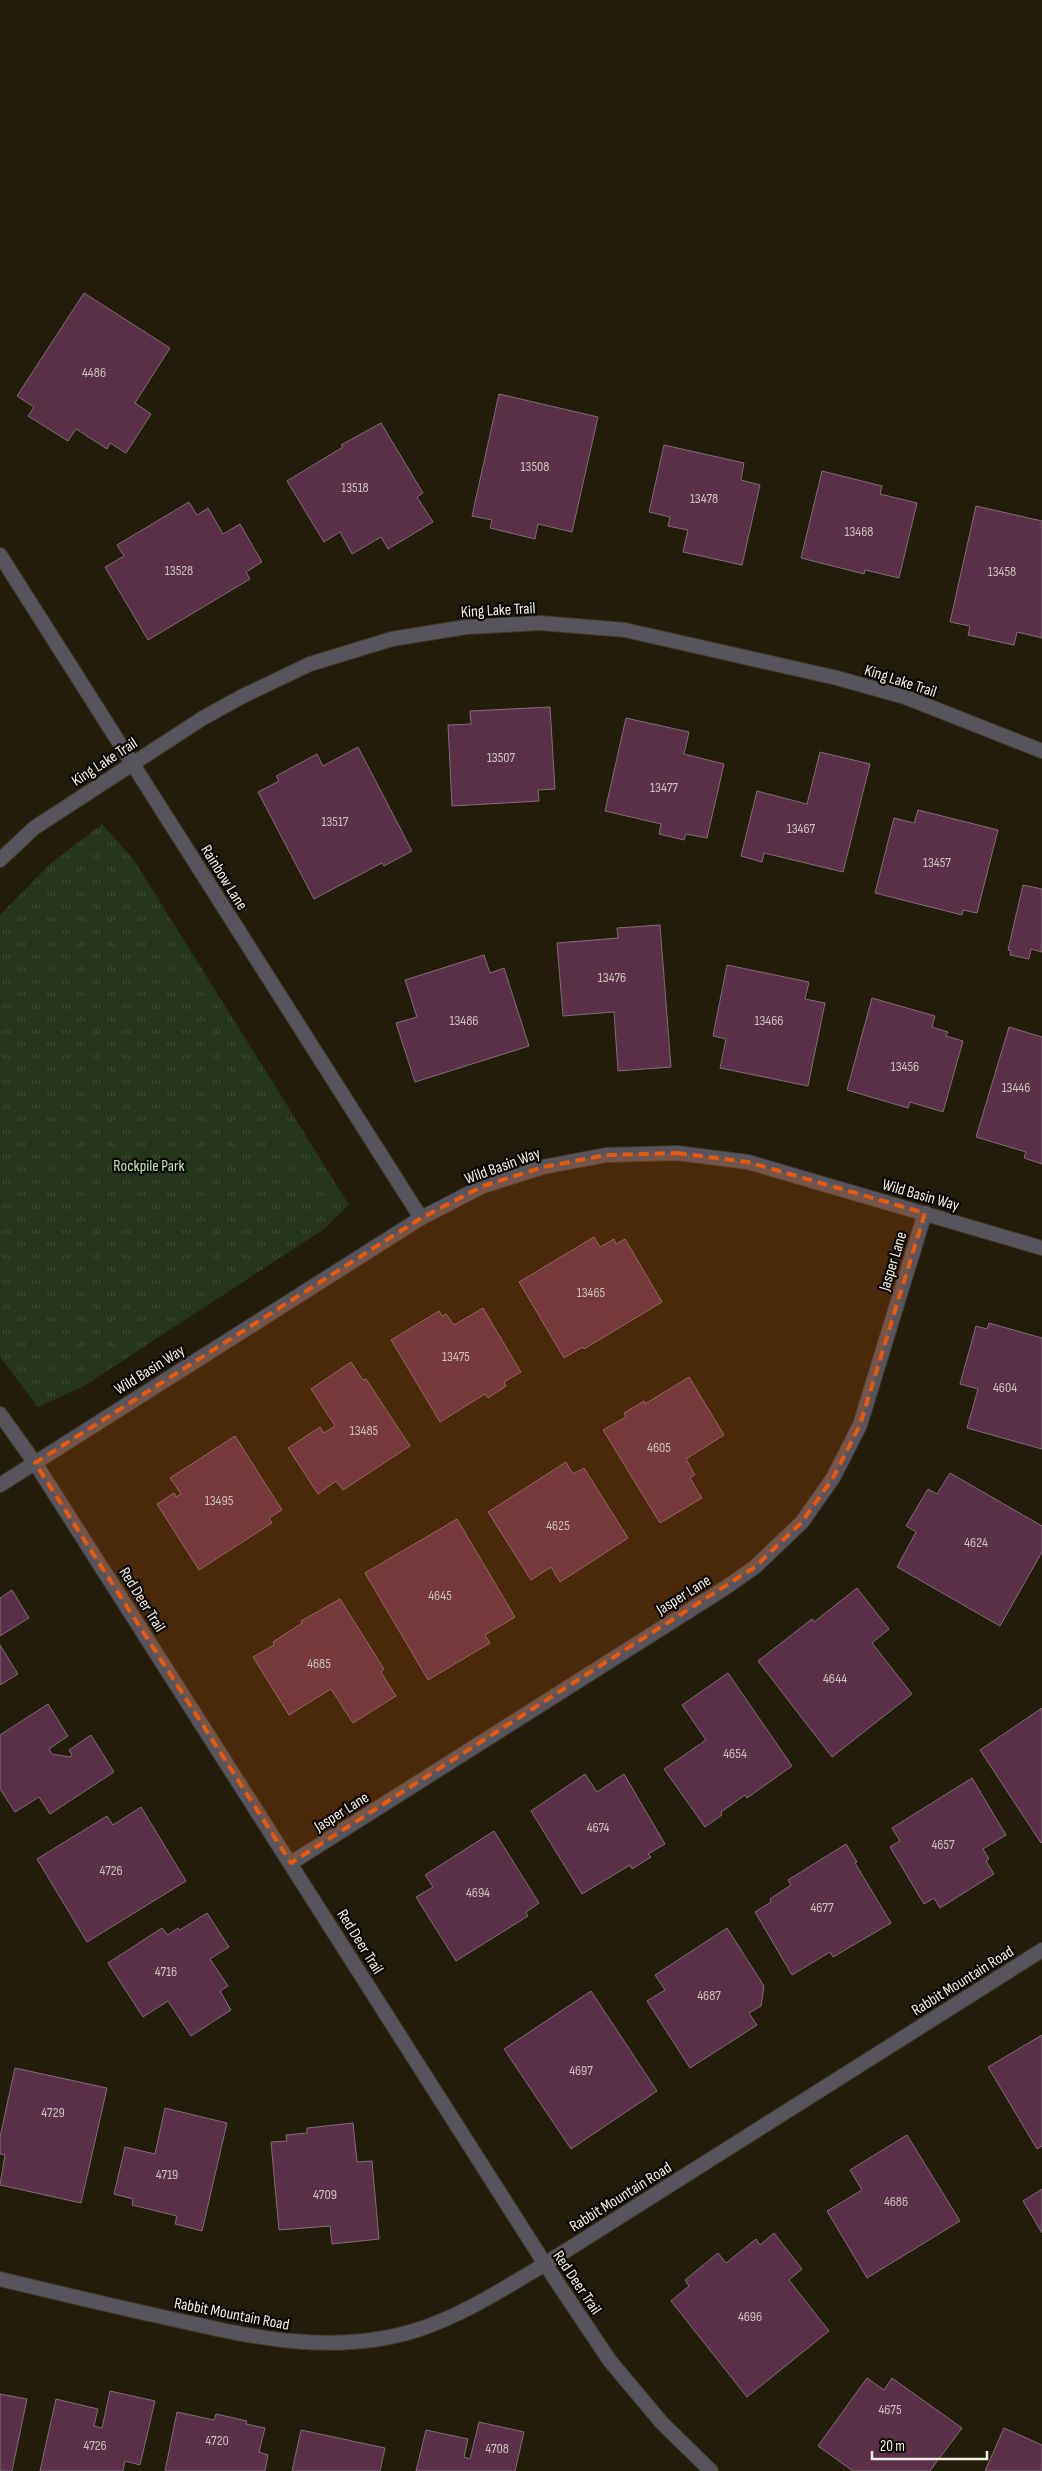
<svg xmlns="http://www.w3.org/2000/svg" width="1042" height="2471" font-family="'Sofia Sans Condensed',sans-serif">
<defs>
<pattern id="park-tufts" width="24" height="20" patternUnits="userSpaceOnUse" patternTransform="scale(1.25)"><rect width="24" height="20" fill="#24351a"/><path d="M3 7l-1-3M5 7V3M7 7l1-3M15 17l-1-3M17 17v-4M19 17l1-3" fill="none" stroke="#3a4930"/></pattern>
</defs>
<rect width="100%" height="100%" fill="#231c0a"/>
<polygon fill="url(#park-tufts)" points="102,824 134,860 349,1205 324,1229 84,1386 38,1407 0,1357 0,915 50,864"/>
<g fill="#5a3149" stroke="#826c78">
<polygon points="84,293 170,348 135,403 151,414 126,453 110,443 107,449 76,429 68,441 28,416 34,407 17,396"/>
<polygon points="499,394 598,417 572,532 538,524 535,539 490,528 492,520 472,516"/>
<polygon points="381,423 423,493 417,497 433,522 388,549 381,537 352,554 340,532 324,542 287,481 343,447 341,445"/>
<polygon points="664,445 744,463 741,480 760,485 742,565 683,552 688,530 668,526 670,517 649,512"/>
<polygon points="822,471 882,486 880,494 917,503 899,578 865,570 864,574 801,558"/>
<polygon points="189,502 197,515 208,508 223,534 240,524 262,562 246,572 250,579 148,640 105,567 124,556 117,545"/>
<polygon points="976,506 1042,521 1042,638 1017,632 1014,645 968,635 970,626 950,622"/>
<polygon points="550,707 555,789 538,790 539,801 452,806 448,725 471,724 470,711"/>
<polygon points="626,718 689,732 684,754 724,764 707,838 686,834 684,840 659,834 661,824 605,811"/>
<polygon points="358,747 412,851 384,866 382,863 314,899 258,792 279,781 276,776 317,754 323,766"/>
<polygon points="820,752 870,764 843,872 764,853 762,862 741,856 757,791 807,804"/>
<polygon points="918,810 998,830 977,913 963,910 962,915 875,893 894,818 914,823"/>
<polygon points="1023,885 1042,889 1042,952 1031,949 1029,959 1010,955 1011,951 1008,950"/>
<polygon points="660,925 671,1067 618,1071 614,1012 563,1016 557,943 618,938 617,928"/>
<polygon points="484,955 490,973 504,968 529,1046 415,1082 396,1023 417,1017 405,980"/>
<polygon points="727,965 809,982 805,999 825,1003 808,1086 720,1068 726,1039 713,1036"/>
<polygon points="872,998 935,1016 932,1027 948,1032 946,1036 963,1041 943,1112 910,1102 908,1108 847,1090"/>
<polygon points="1009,1027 1042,1037 1042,1164 1024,1158 1026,1152 976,1137"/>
<polygon points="594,1237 600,1247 614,1239 616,1244 625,1239 662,1302 584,1349 583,1347 564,1358 519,1282"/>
<polygon points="483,1308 521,1372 504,1382 506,1386 488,1398 485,1394 440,1422 391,1340 439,1311 442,1316 446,1314 454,1325"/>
<polygon points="989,1323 1042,1338 1042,1449 967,1428 978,1389 960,1384 976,1326 987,1329"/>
<polygon points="351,1362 363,1380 366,1379 410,1446 343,1490 336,1481 318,1494 288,1448 320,1427 324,1433 335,1426 311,1389"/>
<polygon points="689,1377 724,1435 686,1459 695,1475 690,1478 702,1498 660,1523 603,1430 626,1417 624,1413 644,1401 645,1404"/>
<polygon points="235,1436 282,1510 269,1518 272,1523 199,1570 157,1504 174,1493 176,1497 181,1494 170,1478"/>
<polygon points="566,1462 573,1474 584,1468 628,1538 560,1582 551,1567 531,1580 488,1512"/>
<polygon points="950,1473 1042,1526 1042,1552 1000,1626 897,1567 916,1532 906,1526 928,1489 937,1494"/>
<polygon points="457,1519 515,1617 485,1635 490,1643 428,1680 365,1573"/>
<polygon points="857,1588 889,1629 872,1643 912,1694 832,1757 758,1661 812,1619 814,1622"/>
<polygon points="12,1590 29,1618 0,1636 0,1598"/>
<polygon points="340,1599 384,1669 381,1672 396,1696 353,1723 331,1689 289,1715 253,1657 274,1645 273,1642 302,1623 301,1621"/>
<polygon points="0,1645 18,1674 0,1685"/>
<polygon points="728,1673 792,1766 747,1798 745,1795 721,1812 722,1815 705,1827 664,1769 706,1740 682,1705"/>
<polygon points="48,1704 68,1736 49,1749 52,1754 70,1757 72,1755 69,1750 91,1735 114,1772 50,1814 39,1797 15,1812 0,1789 0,1735"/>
<polygon points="1042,1708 1042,1842 1041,1843 980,1750"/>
<polygon points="585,1774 597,1792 624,1774 665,1844 648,1854 651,1857 632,1869 630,1865 582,1894 531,1811"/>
<polygon points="972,1778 1006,1835 983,1849 989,1859 986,1861 994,1874 940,1908 934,1898 924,1904 890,1847 900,1841 892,1828"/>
<polygon points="141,1807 186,1881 87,1942 37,1859 107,1816 113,1825"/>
<polygon points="494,1831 539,1903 526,1912 528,1916 456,1961 416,1897 433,1887 425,1875"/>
<polygon points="846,1844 857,1862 855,1863 891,1923 833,1957 830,1952 792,1975 755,1912 771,1902 770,1899 791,1885 788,1880"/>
<polygon points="207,1913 229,1947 210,1959 228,1986 220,1991 231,2010 191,2036 168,2001 143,2017 108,1963 162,1928 168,1935 178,1928 180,1930"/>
<polygon points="727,1928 764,1986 761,2006 749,2013 757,2025 690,2068 647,2001 665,1990 655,1975"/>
<polygon points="591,1991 657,2091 571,2149 504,2049"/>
<polygon points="1042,2035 1042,2146 1037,2149 988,2067"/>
<polygon points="15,2068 107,2088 81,2203 0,2185 5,2155 0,2154 0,2137"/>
<polygon points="165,2108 227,2123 202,2231 175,2224 177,2216 132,2205 133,2199 114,2194 125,2147 155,2154"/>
<polygon points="353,2123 357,2162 372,2161 379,2239 332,2244 330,2226 279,2230 271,2142 287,2141 286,2135 307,2133 307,2128"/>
<polygon points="907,2135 960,2221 867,2278 827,2211 862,2190 850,2170"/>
<polygon points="1042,2189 1042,2233 1023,2201"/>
<polygon points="774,2233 802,2269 789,2280 829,2331 747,2397 671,2301 689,2286 685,2280 718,2253 726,2263 756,2239 760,2245"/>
<polygon points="867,2378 884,2390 892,2378 962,2428 930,2471 853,2471 818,2446"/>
<polygon points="110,2391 155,2401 140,2465 125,2461 123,2471 40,2471 56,2399 98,2409 94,2426 102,2428"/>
<polygon points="0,2394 27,2399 12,2471 0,2471"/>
<polygon points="177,2412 214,2420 216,2414 247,2421 246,2424 265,2428 259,2452 268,2455 265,2471 165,2471"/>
<polygon points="479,2422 524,2432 515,2471 416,2471 426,2430 468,2439 464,2457 470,2459"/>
<polygon points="1004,2428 1042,2445 1042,2471 985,2471"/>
<polygon points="301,2430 385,2448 380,2471 292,2471"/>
</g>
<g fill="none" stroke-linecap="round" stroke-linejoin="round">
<defs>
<g id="minor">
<polyline points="0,555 421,1218"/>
<polyline points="0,860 34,828 203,718 243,696 310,664 392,639 466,627 540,623 625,630 837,678 905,697 1042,751"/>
<polyline points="0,1414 35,1463 545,2264 610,2361 662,2423 711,2471"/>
<polyline points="0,1485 421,1218 483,1186 543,1167 606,1155 677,1153 748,1162 1042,1248"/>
<polyline points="291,1863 725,1588 755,1567 802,1522 833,1478 860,1425 925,1213"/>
<path d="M0,2279C54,2292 108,2305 163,2317C247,2336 331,2357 417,2330C463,2315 503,2289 545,2264L1042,1950"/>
</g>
</defs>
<use href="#minor" stroke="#403a28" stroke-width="16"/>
<use href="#minor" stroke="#57545d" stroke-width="14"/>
</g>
<path fill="#e8590c" fill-opacity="0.2" stroke="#e8590c" stroke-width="4" stroke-dasharray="10 6" stroke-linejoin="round" d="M677,1153L748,1162L925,1213L860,1425L833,1478L802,1522L755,1567L291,1863L35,1463L421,1218L483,1186L543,1167L606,1155Z"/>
<g text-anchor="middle" stroke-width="4.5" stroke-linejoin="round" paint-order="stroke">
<g font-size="14" fill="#cdc0bc">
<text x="94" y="377">4486</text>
<text x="535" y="471">13508</text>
<text x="355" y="492">13518</text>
<text x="704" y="503">13478</text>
<text x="859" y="536">13468</text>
<text x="179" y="575">13528</text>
<text x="1002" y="576">13458</text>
<text x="501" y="762">13507</text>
<text x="664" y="792">13477</text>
<text x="335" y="826">13517</text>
<text x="801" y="833">13467</text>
<text x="937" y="867">13457</text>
<text x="612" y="982">13476</text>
<text x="464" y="1025">13486</text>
<text x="769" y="1025">13466</text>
<text x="905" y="1071">13456</text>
<text x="1016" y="1092">13446</text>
<text x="591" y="1297">13465</text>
<text x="456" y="1361">13475</text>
<text x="1005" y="1392">4604</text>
<text x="364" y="1435">13485</text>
<text x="659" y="1452">4605</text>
<text x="219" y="1505">13495</text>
<text x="558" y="1530">4625</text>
<text x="976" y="1547">4624</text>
<text x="440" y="1600">4645</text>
<text x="319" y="1668">4685</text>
<text x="835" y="1683">4644</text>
<text x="735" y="1758">4654</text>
<text x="598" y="1832">4674</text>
<text x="943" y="1849">4657</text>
<text x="111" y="1875">4726</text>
<text x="478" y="1897">4694</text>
<text x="822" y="1912">4677</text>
<text x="166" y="1976">4716</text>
<text x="709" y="2000">4687</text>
<text x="581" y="2075">4697</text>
<text x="53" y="2117">4729</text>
<text x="167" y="2179">4719</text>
<text x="325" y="2199">4709</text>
<text x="896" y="2206">4686</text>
<text x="750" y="2321">4696</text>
<text x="890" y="2414">4675</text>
<text x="217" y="2445">4720</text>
<text x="95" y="2450">4726</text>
<text x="497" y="2453">4708</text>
</g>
<g font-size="16" fill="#f3efe3" stroke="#0a0702">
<text transform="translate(498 609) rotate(-3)" y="6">King Lake Trail</text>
<text transform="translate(901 680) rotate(18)" y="6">King Lake Trail</text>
<text transform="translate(104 761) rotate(-33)" y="6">King Lake Trail</text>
<text transform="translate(225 877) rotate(58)" y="6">Rainbow Lane</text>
<text transform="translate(502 1165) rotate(-20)" y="6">Wild Basin Way</text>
<text transform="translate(921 1194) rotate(16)" y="6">Wild Basin Way</text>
<text transform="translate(892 1261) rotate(-73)" y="6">Jasper Lane</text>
<text transform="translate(149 1369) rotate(-32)" y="6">Wild Basin Way</text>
<text transform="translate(683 1594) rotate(-32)" y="6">Jasper Lane</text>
<text transform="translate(143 1599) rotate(58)" y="6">Red Deer Trail</text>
<text transform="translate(341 1811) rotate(-32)" y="6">Jasper Lane</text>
<text transform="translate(361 1941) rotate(58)" y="6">Red Deer Trail</text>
<text transform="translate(962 1980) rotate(-32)" y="6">Rabbit Mountain Road</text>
<text transform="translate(620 2196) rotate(-32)" y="6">Rabbit Mountain Road</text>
<text transform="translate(578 2282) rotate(56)" y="6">Red Deer Trail</text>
<text transform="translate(232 2313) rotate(11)" y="6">Rabbit Mountain Road</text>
</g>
<g font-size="16" fill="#bde8a5" stroke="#0a0702">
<text x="149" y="1171">Rockpile Park</text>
</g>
</g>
<path d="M872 2451v8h115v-8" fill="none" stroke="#f3efe3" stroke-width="2.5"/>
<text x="880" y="2451" font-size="15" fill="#f3efe3" stroke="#0a0702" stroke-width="4" paint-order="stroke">20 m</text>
</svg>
